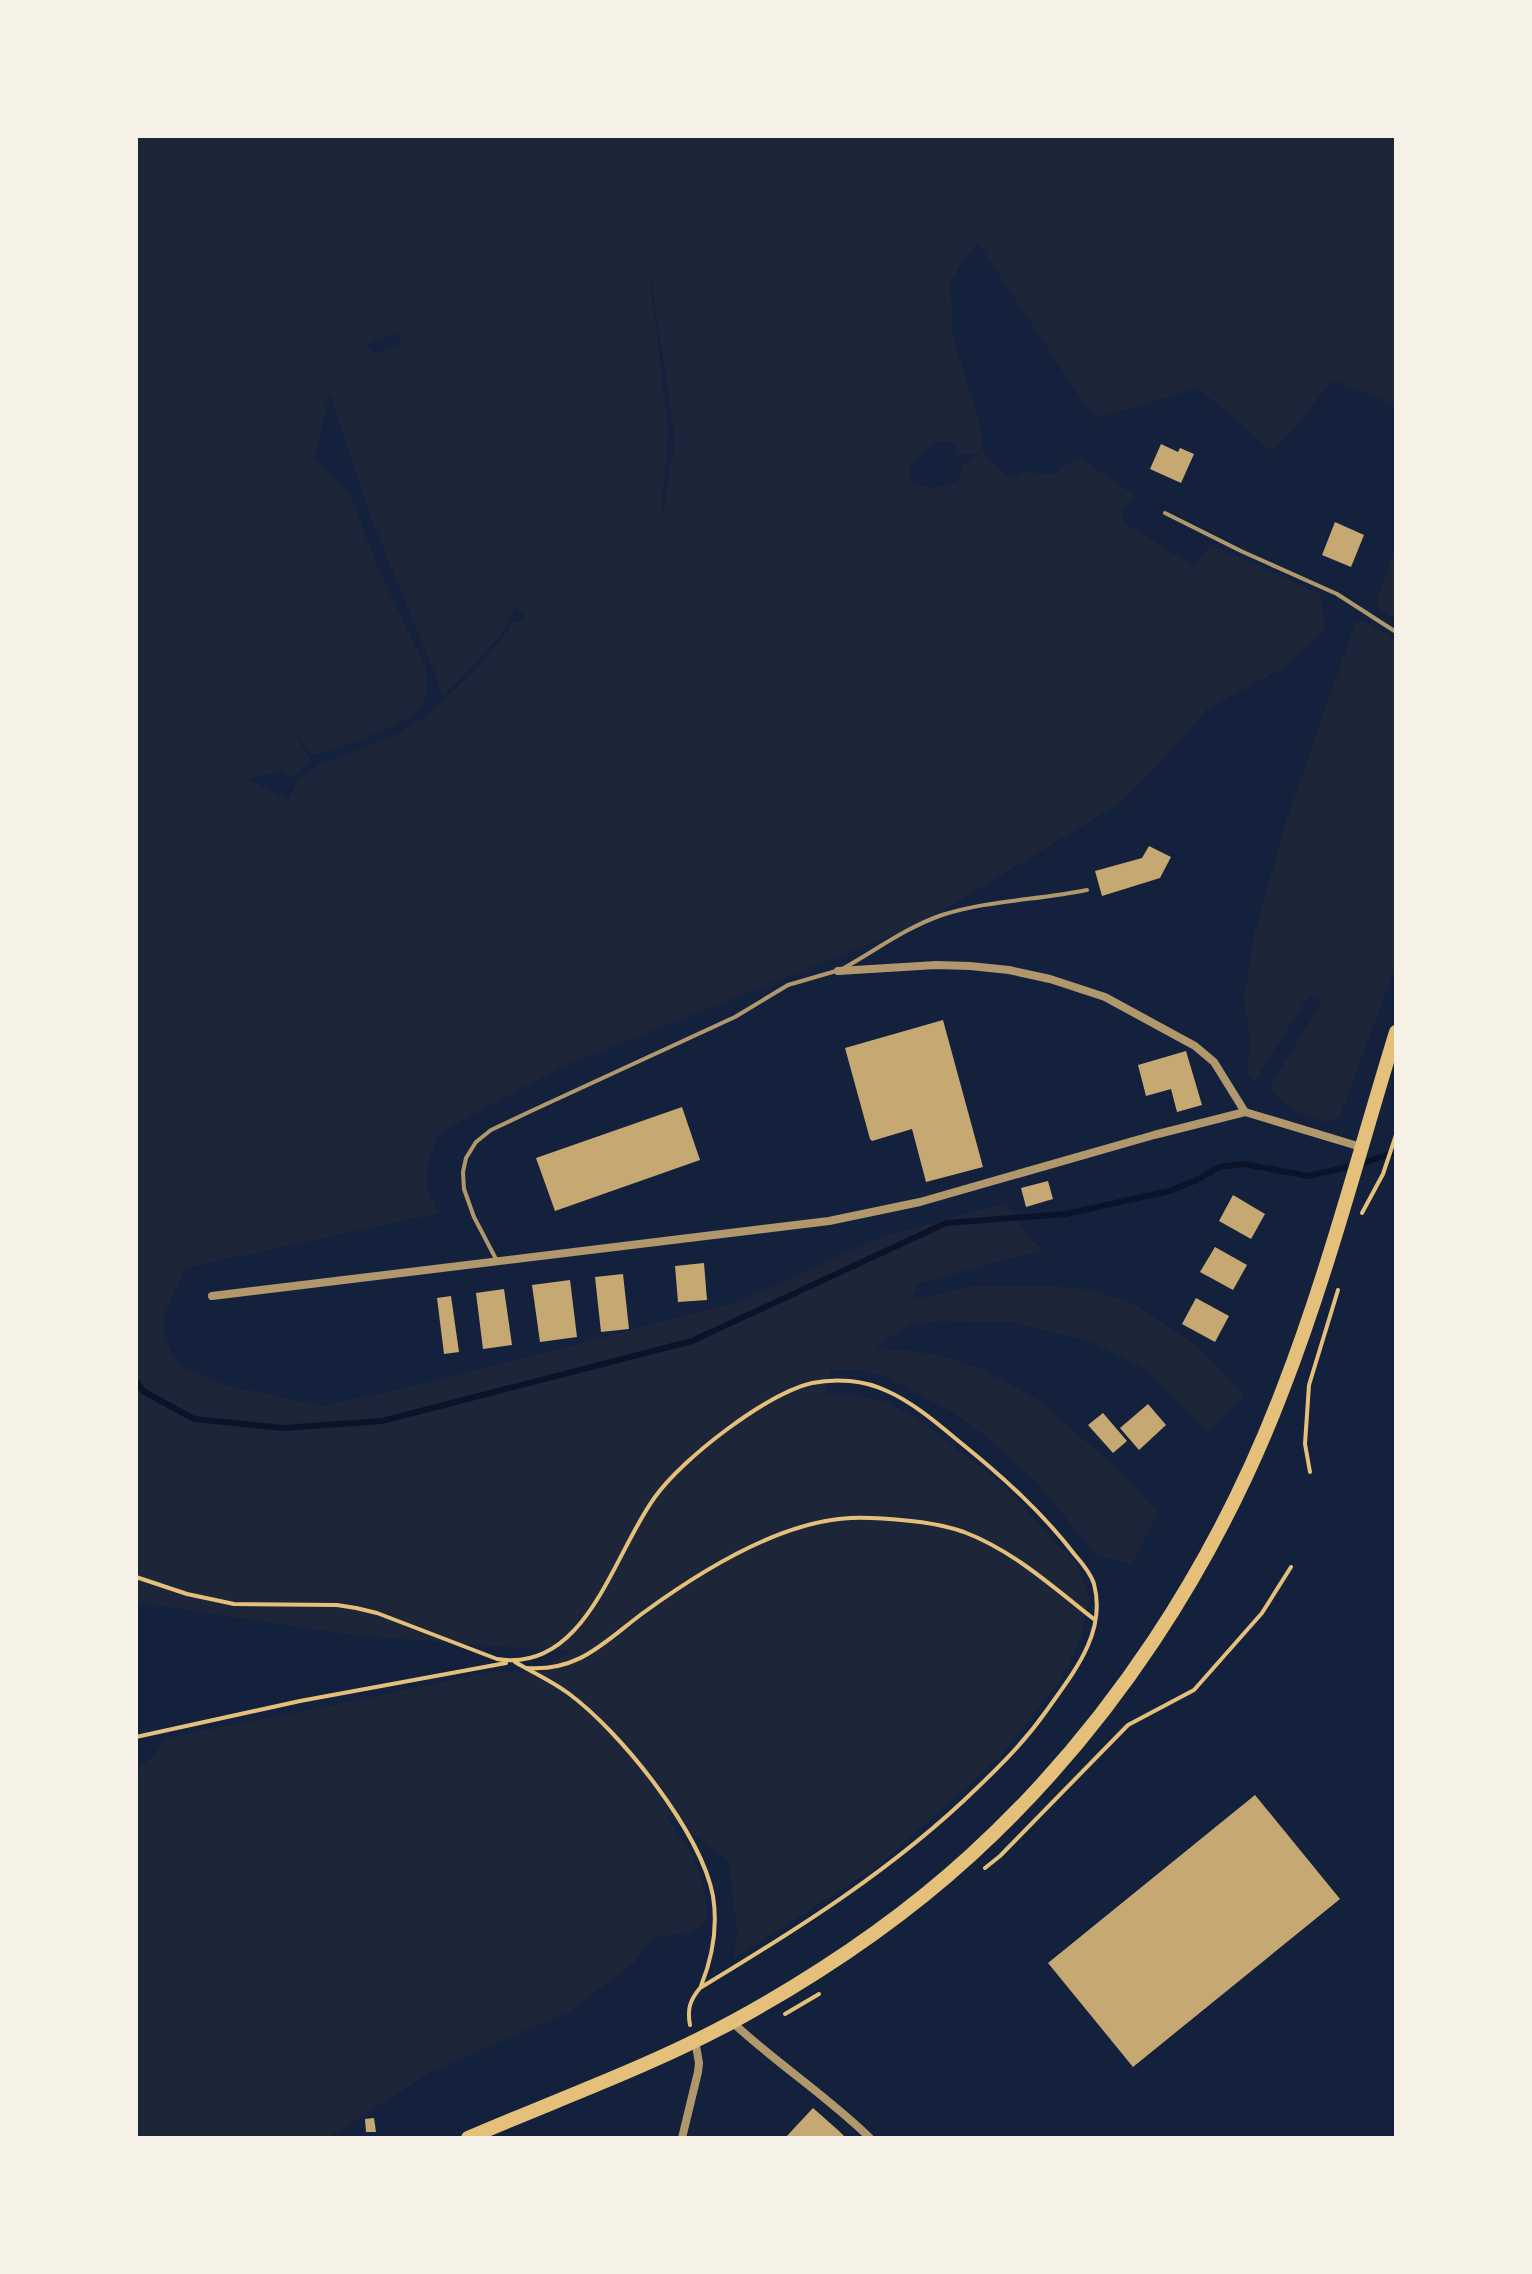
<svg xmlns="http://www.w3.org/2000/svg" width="1532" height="2274" font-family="Signika,sans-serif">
<rect width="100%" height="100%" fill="#14213d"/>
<g fill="#1d2539" fill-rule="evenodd">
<path d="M136,136H1396V405L1332,380L1296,427L1273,450L1265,446L1240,422L1197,388L1099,418L1085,405L979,244L967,254L951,281L952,333L978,418L985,456L1009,477L1016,476L1024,472L1054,474L1071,462L1082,459L1135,496L1121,512L1125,523L1194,566L1211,545L1320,594L1325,629L1285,667L1207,709L1164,758L1122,802L920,924L558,1069L439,1133L427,1164V1190L439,1213L185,1268L165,1313L164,1338L179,1365L225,1385L322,1406L432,1382L741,1301L883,1236L1007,1203L1030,1239L1044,1250L919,1283L910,1300L978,1285L1052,1286L1087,1289L1134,1304L1197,1346L1244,1395L1208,1431L1144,1368L1090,1341L1016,1323L939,1321L909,1325L874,1348L914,1351L949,1358L984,1370L1038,1400L1113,1465L1158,1512L1132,1564L1095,1554L1037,1482L983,1434L953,1412L883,1376L861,1370L831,1371L824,1395H857L885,1401L919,1420L1005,1486L1056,1544L1076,1562L1089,1598L1081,1638L1061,1679L1001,1756L878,1866L734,1958L737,1930L728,1860L666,1815C673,1828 684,1840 691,1853C701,1872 710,1902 705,1923L691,1932L651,1938L634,1963L569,2012L432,2071L328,2138H136V1770L154,1755L166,1738L353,1701L492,1671L529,1672L572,1652L351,1635L136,1602ZM647,253L675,438L661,522L668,428ZM399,332L400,345L381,352H373L365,346L380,338ZM330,393L371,518L436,676L442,696L452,688L501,635L516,606L526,619L513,623L481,665L424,718L397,734L316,766L299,779L288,800L248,779L282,770L293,777L311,761L289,725L312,755C335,750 410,725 421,706C428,694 427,681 426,669L376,563L350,494L314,458ZM937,442L954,443L958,456L971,453L981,455C964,460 963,464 958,480C941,489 930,489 911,483L910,465L926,450Z"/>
<polygon points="1396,548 1396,619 1380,610 1376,603"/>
<path d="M1362,621L1396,639V965L1340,1116L1327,1122C1299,1114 1289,1111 1269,1088L1320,1005L1319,997H1308L1254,1082L1247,1073L1250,1039L1244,1000L1255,930L1287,819L1355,623Z"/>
</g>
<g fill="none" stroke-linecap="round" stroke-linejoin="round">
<polyline stroke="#0b132b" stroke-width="6" points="136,1381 143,1391 194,1419 283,1428 382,1421 692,1341 946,1223 1066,1214 1169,1191 1195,1181 1219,1167 1244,1164 1308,1176 1357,1165 1396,1152"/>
</g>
<g fill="#c6a872">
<polygon points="1161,444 1178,452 1180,448 1194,454 1181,483 1150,469"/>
<polygon points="1335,522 1364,535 1351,567 1322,555"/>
<polygon points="1149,846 1171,857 1160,878 1102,896 1095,871 1142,858"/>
<polygon points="943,1020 983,1167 926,1182 912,1129 872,1141 870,1139 845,1048"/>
<polygon points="1186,1051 1202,1105 1177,1112 1171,1089 1146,1096 1138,1065"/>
<polygon points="682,1107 700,1160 555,1211 536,1158"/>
<polygon points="1048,1181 1053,1199 1026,1207 1021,1188"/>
<polygon points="1233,1195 1265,1214 1251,1239 1219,1221"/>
<polygon points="1215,1247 1247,1265 1233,1290 1200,1272"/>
<polygon points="704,1263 707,1300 678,1302 675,1266"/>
<polygon points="623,1274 629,1329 601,1332 595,1277"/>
<polygon points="570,1280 577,1337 540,1342 532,1285"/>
<polygon points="504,1289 512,1345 483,1349 476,1293"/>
<polygon points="451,1296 459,1352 444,1354 437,1298"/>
<polygon points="1196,1298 1229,1316 1215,1342 1182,1324"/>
<polygon points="1148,1404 1166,1425 1139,1450 1120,1428"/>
<polygon points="1103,1413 1127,1441 1113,1453 1088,1425"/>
<polygon points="1255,1795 1340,1899 1133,2067 1048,1963"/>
<polygon points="813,2108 839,2131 846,2138 785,2138"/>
<polygon points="374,2118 376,2132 366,2132 365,2119"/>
</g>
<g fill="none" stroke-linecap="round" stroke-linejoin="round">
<g stroke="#e5c07b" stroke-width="4">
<polyline points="1362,1213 1383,1174 1396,1135"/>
<polyline points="1310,1472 1305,1444 1309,1385 1338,1290"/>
<path d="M136,1577L187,1594L234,1604L337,1605L356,1608L377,1613L497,1659C586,1674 613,1554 655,1497C683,1458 766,1394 812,1383C836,1378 864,1380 887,1391C914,1403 938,1424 961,1443C1003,1477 1042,1512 1075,1555C1082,1563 1091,1574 1094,1584C1107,1633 1073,1673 1047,1710C1026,1740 1003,1763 977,1788C895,1868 798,1929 700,1988C690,2000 687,2009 690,2025"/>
<path d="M515,1662C532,1672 552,1681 568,1693C620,1731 701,1832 713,1896C718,1927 713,1956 701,1986"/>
<path d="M526,1668C579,1672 604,1642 643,1613C699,1572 779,1521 851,1518C871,1517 891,1519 911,1521C930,1523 947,1526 964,1532C1014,1551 1054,1588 1095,1620"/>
<polyline points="136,1737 300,1701 506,1663"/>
<polyline points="985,1868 1000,1856 1128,1725 1194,1690 1262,1613 1291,1567"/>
<polyline points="785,2014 819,1994"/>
</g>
<g stroke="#b1986c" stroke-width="4">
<polyline points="1165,513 1241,551 1337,594 1396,632"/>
<path d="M844,968C876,950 907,927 942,915C989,900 1039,900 1087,890"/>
<polyline points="497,1261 474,1217 464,1189 463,1172 466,1158 476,1142 491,1130 529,1112 735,1017 788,985 836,971"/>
</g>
<g stroke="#b1986c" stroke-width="8">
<polyline points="838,971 936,965 970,966 1009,970 1050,979 1105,997 1195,1046 1214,1062 1245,1112"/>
<polyline points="212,1296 829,1221 920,1202 1154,1135 1245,1112 1361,1147"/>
<path d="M732,2022C776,2063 827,2096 870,2138"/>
<polyline points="682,2138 698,2072 699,2063 695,2040"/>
</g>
<path stroke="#e5c07b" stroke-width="14" d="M468,2138C556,2100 649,2067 734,2021C818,1975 900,1920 971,1855C1110,1728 1216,1565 1283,1389C1328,1273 1359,1152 1396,1032"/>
</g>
<rect width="1532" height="2274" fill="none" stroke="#f6f1e7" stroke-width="276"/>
</svg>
